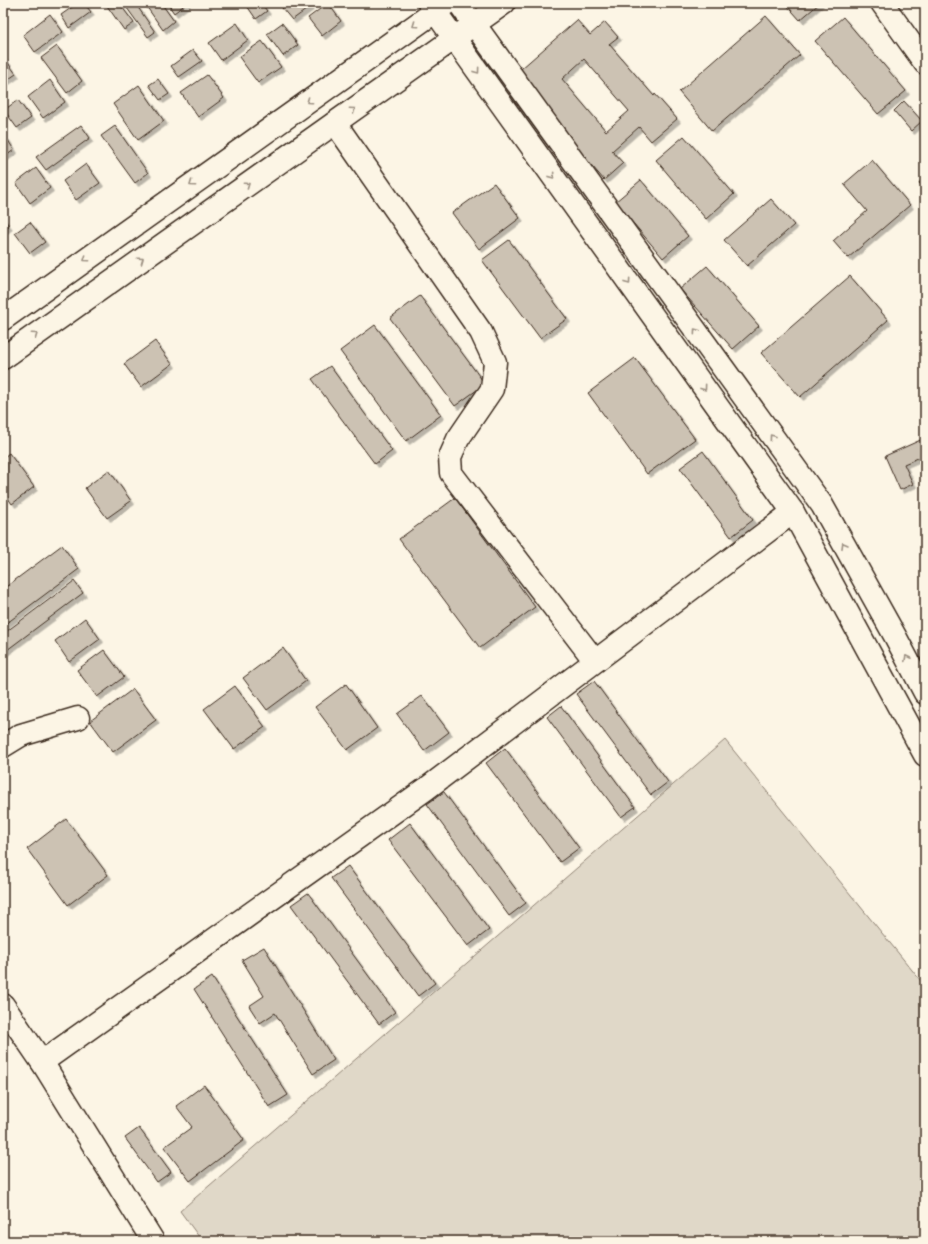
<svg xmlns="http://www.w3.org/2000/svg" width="928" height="1244" font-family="Itim,sans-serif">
<defs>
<filter id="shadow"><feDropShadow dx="3.5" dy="3.5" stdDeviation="0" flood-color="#0004"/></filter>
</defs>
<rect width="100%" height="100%" fill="#fcf5e5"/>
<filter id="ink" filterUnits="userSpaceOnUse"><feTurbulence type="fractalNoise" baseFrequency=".025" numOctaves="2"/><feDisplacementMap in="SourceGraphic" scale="8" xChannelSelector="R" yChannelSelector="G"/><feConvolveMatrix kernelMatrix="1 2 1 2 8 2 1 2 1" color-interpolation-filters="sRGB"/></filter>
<g filter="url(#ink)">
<polygon fill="#e0d8c8" stroke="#8e8173" points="725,740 925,986 925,1241 202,1241 180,1211"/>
<g fill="#ccc2b3" stroke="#3b2a1e" fill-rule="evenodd" filter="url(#shadow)">
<polygon points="78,3 84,3 91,12 69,28 61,15"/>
<polygon points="105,3 119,3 134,23 124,30"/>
<polygon points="126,3 135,3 155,32 148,37 124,4"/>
<polygon points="144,3 161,3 174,21 163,30"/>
<polygon points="167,3 187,3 174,13"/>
<polygon points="245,3 261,3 267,11 256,19"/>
<polygon points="289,3 307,3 310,7 292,20 282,8"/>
<polygon points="328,3 341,21 322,36 308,18"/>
<polygon points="785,3 820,3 800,20"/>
<polygon points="50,14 63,32 35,52 23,35"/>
<polygon points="766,16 800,55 712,131 679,92"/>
<polygon points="843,17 906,91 878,114 815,41"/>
<path d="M577,20L590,35L605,22L618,37L609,44L654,96L655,94L677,119L651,141L639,127L612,151L623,163L604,180L514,75ZM584,59L629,111L606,131L562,79Z"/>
<polygon points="237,23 248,40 221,60 209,43"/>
<polygon points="282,23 298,45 283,56 267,34"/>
<polygon points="262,41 281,67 258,83 239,57"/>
<polygon points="57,46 82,81 67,93 41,58"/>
<polygon points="193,50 202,61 179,77 171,66"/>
<polygon points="3,56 16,74 3,83"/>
<polygon points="207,75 224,98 198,117 181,93"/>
<polygon points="158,79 169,94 160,100 149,85"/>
<polygon points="50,80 65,102 43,118 28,97"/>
<polygon points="139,85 164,121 138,140 113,104"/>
<polygon points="18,100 31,118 17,128 4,110"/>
<polygon points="904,101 922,121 911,131 894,111"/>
<polygon points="81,125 90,138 46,170 36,157"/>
<polygon points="115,126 148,173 135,183 101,136"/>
<polygon points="684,136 734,194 706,219 656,160"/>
<polygon points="6,137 14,150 3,158 3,139"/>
<polygon points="872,160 910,205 848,258 833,241 867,211 844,184"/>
<polygon points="86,164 100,183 76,200 63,181"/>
<polygon points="36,168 50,188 30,203 16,183"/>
<polygon points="925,175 925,188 919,183"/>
<polygon points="641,180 688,236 663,258 615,202"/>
<polygon points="494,183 520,218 479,249 452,213"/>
<polygon points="771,199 794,225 747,266 724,240"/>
<polygon points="3,218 9,226 3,231"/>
<polygon points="30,222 45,242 30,253 15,233"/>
<polygon points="509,240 567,319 540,338 482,260"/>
<polygon points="707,266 759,326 733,349 680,289"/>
<polygon points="850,276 888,320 800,397 761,353"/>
<polygon points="420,296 485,384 455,406 390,318"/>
<polygon points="375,325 441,415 406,441 340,351"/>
<polygon points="155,341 172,364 141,387 124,364"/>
<polygon points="635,358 695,439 647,474 588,393"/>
<polygon points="330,366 392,451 375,464 312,379"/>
<polygon points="925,438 925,455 904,464 913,484 900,490 885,456"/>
<polygon points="703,451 753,520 731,537 680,468"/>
<polygon points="9,453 34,487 12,504 3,491 3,458"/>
<polygon points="109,470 131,501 107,518 85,488"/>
<polygon points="455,498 535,607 480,648 399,539"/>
<polygon points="62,545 79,569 3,626 3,589"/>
<polygon points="74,581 83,593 3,653 3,634"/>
<polygon points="85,618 100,639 69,662 55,641"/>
<polygon points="283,648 306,681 267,710 243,678"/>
<polygon points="104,650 124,677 97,697 77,670"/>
<polygon points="594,681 668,782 651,795 576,694"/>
<polygon points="346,684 377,728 347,750 315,707"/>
<polygon points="235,686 265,727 234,749 204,709"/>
<polygon points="133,689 156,720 113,752 90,721"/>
<polygon points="422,696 449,732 424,751 397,714"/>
<polygon points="561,706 635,807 621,817 547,717"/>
<polygon points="505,748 579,848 560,862 486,763"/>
<polygon points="444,792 526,903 509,916 427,804"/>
<polygon points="66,819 108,875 68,905 27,849"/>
<polygon points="410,823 489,930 468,946 388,840"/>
<polygon points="348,866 435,983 418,996 331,878"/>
<polygon points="308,893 395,1012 379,1024 291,905"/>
<polygon points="264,947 334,1060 313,1074 275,1013 260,1023 249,1006 264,996 242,960"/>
<polygon points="212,977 288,1095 269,1107 194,989"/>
<polygon points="204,1085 244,1140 190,1181 164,1147 192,1127 176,1106"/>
<polygon points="139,1128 171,1172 157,1182 125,1138"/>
</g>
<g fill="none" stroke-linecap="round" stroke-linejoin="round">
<defs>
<g id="minor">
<polyline points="429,3 793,512 925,755"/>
<polyline points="459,3 822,505 895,636 925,693"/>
<polyline points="882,3 925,63"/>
<polyline points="335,123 481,332 495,362 492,389 458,439 450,457 451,473 595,661"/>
<polyline points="3,746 21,735 78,718"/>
<polyline points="3,1005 42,1062 153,1241"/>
<polyline points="42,1062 426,789 793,512"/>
</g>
<g id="major">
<polyline points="3,319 447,3"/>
<polyline points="3,358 504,3"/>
</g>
</defs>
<use href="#minor" stroke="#3b2a1e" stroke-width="25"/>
<use href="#major" stroke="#3b2a1e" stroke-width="25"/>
<use href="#minor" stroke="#fcf5e5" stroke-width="22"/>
<use href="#major" stroke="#fcf5e5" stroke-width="22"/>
</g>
<defs><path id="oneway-chevron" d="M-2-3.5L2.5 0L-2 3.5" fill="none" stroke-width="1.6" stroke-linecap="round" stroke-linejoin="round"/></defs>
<g stroke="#9c9082">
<use href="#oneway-chevron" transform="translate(415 25) rotate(145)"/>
<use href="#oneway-chevron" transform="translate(477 71) rotate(54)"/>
<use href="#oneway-chevron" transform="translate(309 101) rotate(145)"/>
<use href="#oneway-chevron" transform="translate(353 110) rotate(-35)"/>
<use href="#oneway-chevron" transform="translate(552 176) rotate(54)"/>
<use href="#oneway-chevron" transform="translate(192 184) rotate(145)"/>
<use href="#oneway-chevron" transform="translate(247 185) rotate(-35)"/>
<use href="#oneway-chevron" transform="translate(86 259) rotate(145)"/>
<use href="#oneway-chevron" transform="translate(141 260) rotate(-35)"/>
<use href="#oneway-chevron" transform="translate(628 282) rotate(54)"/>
<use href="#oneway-chevron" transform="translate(696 331) rotate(-126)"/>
<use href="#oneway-chevron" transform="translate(35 335) rotate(-35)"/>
<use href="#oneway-chevron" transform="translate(704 388) rotate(54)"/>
<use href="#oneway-chevron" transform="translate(772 437) rotate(-126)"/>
<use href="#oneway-chevron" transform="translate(844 545) rotate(-120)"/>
<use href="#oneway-chevron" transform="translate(907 658) rotate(-117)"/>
</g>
</g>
<rect width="928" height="1244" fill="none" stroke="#fcf5e5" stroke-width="16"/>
<rect x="8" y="8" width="912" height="1228" fill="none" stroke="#3b2a1e" stroke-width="1.5" filter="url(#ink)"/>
</svg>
